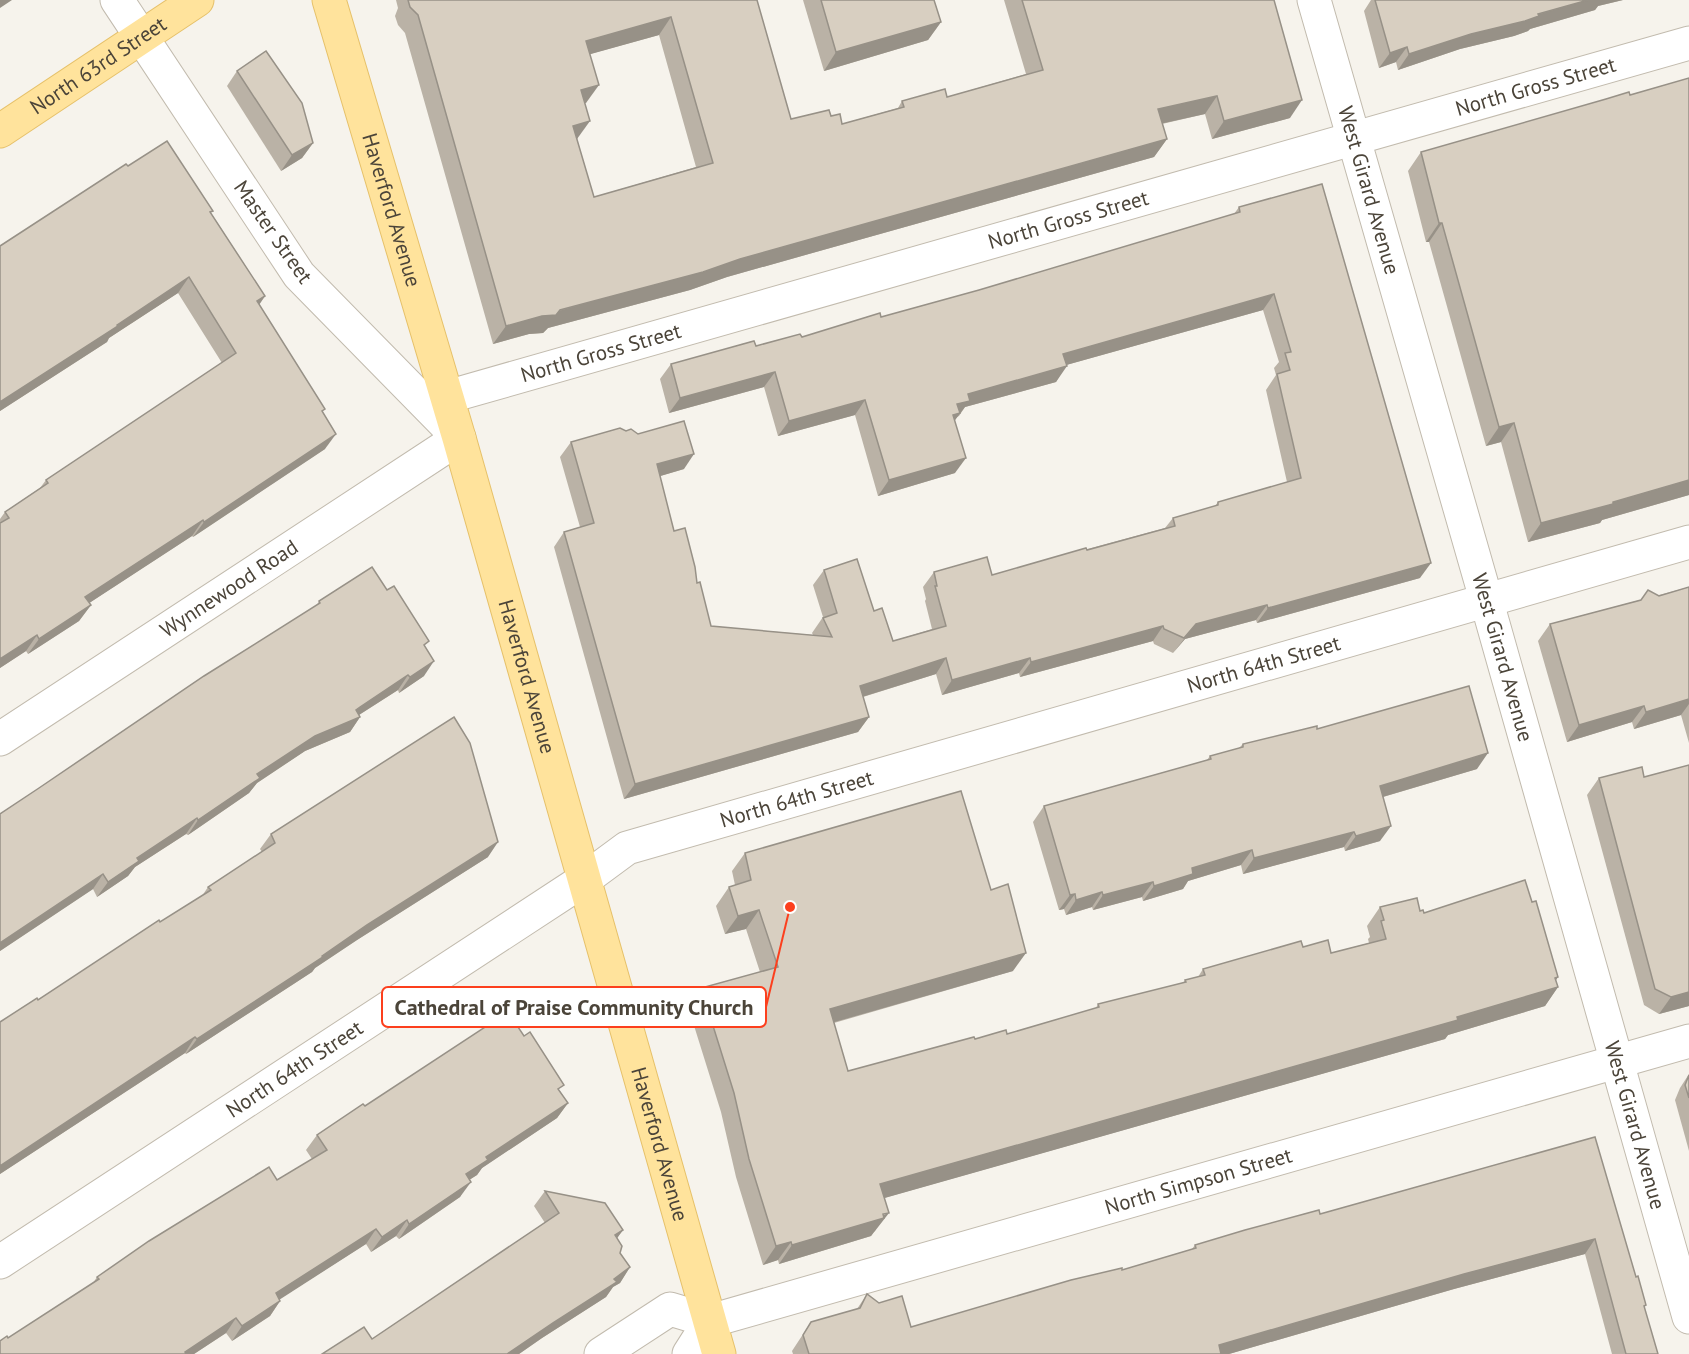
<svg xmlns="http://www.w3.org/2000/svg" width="1689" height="1354" font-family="'PT Sans',sans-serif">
<rect width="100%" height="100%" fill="#f6f3ec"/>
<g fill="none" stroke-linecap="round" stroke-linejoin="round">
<defs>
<g id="street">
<path id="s1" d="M1314,0L1486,599L1689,1317"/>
<path id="s2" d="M447,397L1689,43"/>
<path id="s3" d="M0,739L459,438L299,275L117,0"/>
<path id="s4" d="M0,1262L585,879L627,848L1689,542"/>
<path id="s5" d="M710,1321L1689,1041"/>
<polyline points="601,1354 670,1309 710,1321"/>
<polyline points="689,1354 710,1321"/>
</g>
<g id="primary">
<path id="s6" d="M329,0L459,438L719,1354"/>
<path id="s7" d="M0,131L197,0"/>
</g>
</defs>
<use href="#street" stroke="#c2bbae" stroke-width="35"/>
<use href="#primary" stroke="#e6c16a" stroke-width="35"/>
<use href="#street" stroke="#fff" stroke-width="33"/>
<use href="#primary" stroke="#ffe39c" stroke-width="33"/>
</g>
<g fill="#bab2a6" fill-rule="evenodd">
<path d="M396,0H757L791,119L831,116L842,124L898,108L902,101L947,97L1026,74L1004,0H1274L1290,118L1212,139L1205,114L1162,124L1167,139L1154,157L727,277L690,290L548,328L543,333L529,334L493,344L405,33L398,25L395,16L398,8ZM659,35L696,167L594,197L577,139L585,103H586L590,54Z"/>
<polygon points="803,0 934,0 941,22 928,40 824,71"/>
<polygon points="1371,0 1623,0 1598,6 1595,10 1530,29 1528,31 1514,36 1460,49 1398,70 1396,62 1379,68 1364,11"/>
<polygon points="237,71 313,143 302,158 281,171 227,86"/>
<polygon points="1689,78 1689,495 1602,520 1600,523 1528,542 1501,442 1486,446 1429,242 1426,242 1408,171 1421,152 1630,95"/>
<polygon points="128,166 211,213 265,296 259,305 323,412 325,449 193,537 192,536 89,603 91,605 79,621 28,654 26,651 0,668 0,519 5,512 40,488 46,480 222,363 178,293 109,338 107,342 0,411 0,246"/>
<polygon points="1239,207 1420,578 1257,623 1256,620 1185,639 1173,653 1154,644 1153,641 1020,677 1019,673 942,695 936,674 863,697 869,717 858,732 624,799 554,547 564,532 580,527 560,457 571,442 684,469 660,476 674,531 697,583 711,626 813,635 812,633 823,617 813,585 824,570 874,611 893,641 932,629 925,601 926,599 923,587 934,572 992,575 1165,528 1173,518 1215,506 1218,502 1287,482 1266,390 1276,375 1274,368 1279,362 1263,310 1066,365 1056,382 965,407 959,416 957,417 955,420 955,473 878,496 855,415 778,436 764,387 669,413 660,379 671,364 802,337 881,317 979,290 1234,214"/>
<polygon points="1689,587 1689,743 1681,715 1634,729 1632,722 1567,742 1538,641 1550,624"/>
<polygon points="387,590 425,647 424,676 399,693 398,690 359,715 360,717 350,732 305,751 257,783 249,793 188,835 186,834 135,867 128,876 97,897 93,889 0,951 0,814 317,605 319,601"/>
<polygon points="1317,729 1477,769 1383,797 1380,841 1345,851 1344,847 1243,874 1241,865 1188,881 1183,889 1143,901 1142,897 1093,910 1092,907 1066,915 1064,909 1059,910 1033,822 1044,806 1207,760 1210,756 1239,748 1243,744"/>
<polygon points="1689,765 1689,1006 1659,1014 1644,1005 1587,795 1599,778 1644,777"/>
<polygon points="271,834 488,857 357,940 315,968 312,972 186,1054 185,1053 0,1174 0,1022 38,1000 202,896 208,887 262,852 260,849"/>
<polygon points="745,853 1013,971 834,1023 848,1071 975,1039 1007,1034 1096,1008 1098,1004 1183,983 1185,980 1198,977 1203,969 1303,947 1331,953 1369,943 1368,939 1370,937 1367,926 1380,907 1420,911 1424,913 1558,977 1556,980 1558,987 1545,1006 1448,1035 1445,1039 884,1198 875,1231 874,1232 871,1236 779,1264 778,1260 763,1265 736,1177 721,1112 691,1016 694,1012 692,1006 705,987 760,972 746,929 725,934 716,906 729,887 735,885 732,871"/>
<polygon points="1689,1074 1689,1151 1675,1100 1680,1088"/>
<polygon points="560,1091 568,1103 557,1118 482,1168 477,1175 469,1180 460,1197 399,1239 396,1236 371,1252 366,1244 279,1299 280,1301 270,1316 232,1341 226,1333 194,1354 0,1354 93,1283 97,1277 277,1180 312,1159 306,1150 317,1135 365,1106"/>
<polygon points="1595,1137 1636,1277 1646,1305 1644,1307 1658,1354 1612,1354 1585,1254 1454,1289 1229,1354 793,1354 792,1351 811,1322 857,1309 867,1294 911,1327 1122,1270 1192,1249 1195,1245 1320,1214"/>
<polygon points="545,1191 623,1230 617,1238 620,1253 630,1267 620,1283 613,1287 606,1297 542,1338 519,1354 322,1354 372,1339 545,1223 534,1206"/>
</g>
<g fill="#979187">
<polygon points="0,0 12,0 0,8"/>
<polygon points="1588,0 1623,0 1598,6 1595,10 1530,29 1528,31 1514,36 1460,49 1398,70 1409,54 1471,34"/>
<polygon points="671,17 659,35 573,59 586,41"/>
<polygon points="941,22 928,40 824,71 836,52"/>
<polygon points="1407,47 1396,62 1379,68 1390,53"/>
<polygon points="599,85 586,103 568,108 581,90"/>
<polygon points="1217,96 1205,114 1146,127 1158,109"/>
<polygon points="1302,100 1290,118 1212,139 1224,121"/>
<polygon points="590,121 577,139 573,126"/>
<polygon points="1167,139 1154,157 727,277 690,290 548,328 543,333 529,334 493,344 506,326 740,259"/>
<polygon points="313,143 302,158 281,171 292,155"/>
<polygon points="1439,223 1442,223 1429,242 1426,242"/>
<polygon points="189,277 178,293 109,338 107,342 0,411 0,402"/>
<polygon points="1274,294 1263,310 1052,369 1063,354"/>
<polygon points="265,296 254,312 257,301"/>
<polygon points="1067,366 1056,382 965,407 949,428 957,404 968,394"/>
<polygon points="775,372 764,387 669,413 680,398"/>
<polygon points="865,400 855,415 778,436 789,421"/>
<polygon points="1514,423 1501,442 1486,446 1499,427"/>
<polygon points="336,434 325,449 193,537 204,522"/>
<polygon points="694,454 684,469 647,480 657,464"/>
<polygon points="966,458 955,473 878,496 889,480"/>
<polygon points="1689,480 1689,495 1602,520 1600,523 1528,542 1541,523"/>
<polygon points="203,520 192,536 74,613 85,597"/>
<polygon points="1431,563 1420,578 1257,623 1268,608"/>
<polygon points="91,605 79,621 28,654 39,639"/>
<polygon points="1267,605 1256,620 1185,639 1173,653 1196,624"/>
<polygon points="1163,626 1153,641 1020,677 1031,662"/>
<polygon points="37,635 26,651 0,668 0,659"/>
<polygon points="946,658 936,674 849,701 860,686"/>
<polygon points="1030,658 1019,673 942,695 952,680"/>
<polygon points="434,661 424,676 399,693 410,677"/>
<polygon points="408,675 398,690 351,720 360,717 350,732 305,751 257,783 249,793 188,835 198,820 257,774 315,736 356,710 360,707"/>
<polygon points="1689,699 1689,704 1681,715 1634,729 1646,712"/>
<polygon points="1644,706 1632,722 1567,742 1579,725"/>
<polygon points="869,717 858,732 624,799 635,784"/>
<polygon points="1488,753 1477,769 1369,801 1380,786"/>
<polygon points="197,818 186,834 135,867 128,876 97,897 108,882 137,858"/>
<polygon points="1391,826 1380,841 1345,851 1356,836"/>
<polygon points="1354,832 1344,847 1243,874 1254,858"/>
<polygon points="498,842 488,857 357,940 315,968 312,972 186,1054 197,1039 367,925"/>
<polygon points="1252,850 1241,865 1188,881 1183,889 1143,901 1154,886 1192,868"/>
<polygon points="103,874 93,889 0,951 0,943"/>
<polygon points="1153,882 1142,897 1093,910 1103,895"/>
<polygon points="1102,892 1092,907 1066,915 1076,900"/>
<polygon points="1075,894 1064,909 1059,910 1070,895"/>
<polygon points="759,910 746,929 725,934 738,916"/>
<polygon points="1026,953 1013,971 817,1027 830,1009"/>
<polygon points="1558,977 1549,990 1558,987 1545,1006 1448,1035 1445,1039 867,1203 880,1184 1457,1017"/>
<polygon points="1689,992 1689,1006 1659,1014 1671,997"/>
<polygon points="195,1037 185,1053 0,1174 0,1166"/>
<polygon points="568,1103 557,1118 482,1168 477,1175 455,1189 466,1174 486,1157"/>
<polygon points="471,1182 460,1197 399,1239 409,1224"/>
<polygon points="889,1213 875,1231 874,1232 871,1236 779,1264 792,1245"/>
<polygon points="407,1220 396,1236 371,1252 382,1237"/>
<polygon points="376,1229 366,1244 265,1309 276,1293"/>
<polygon points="623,1230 612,1245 615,1235"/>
<polygon points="1595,1239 1585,1254 1454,1289 1229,1354 1212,1354 1219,1345 1464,1274"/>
<polygon points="791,1242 778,1260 763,1265 776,1246"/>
<polygon points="630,1267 620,1283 613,1287 606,1297 542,1338 519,1354 507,1354"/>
<polygon points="280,1301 270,1316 232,1341 242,1326"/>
<polygon points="236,1318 226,1333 194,1354 183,1354 185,1352"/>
</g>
<g fill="#d8cfc1" stroke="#979187" stroke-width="1.5" fill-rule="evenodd">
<path d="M408,0H757L791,119L829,110L831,116L840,114L842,124L904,107L902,101L945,89L947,97L1043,70L1022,0H1274L1302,100L1224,121L1217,96L1158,109L1167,139L740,259L703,272L560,310L556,315L542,316L506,326L418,15L410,7ZM671,17L713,163L594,197L573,126L590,121L581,90L599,85L586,41Z"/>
<polygon points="821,0 934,0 941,22 836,52"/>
<polygon points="1375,0 1588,0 1538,14 1539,16 1525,21 1471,34 1409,54 1407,47 1390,53"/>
<polygon points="266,51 302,103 313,143 292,155 237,71"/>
<polygon points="1689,78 1689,480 1613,502 1613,504 1541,523 1514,423 1499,427 1442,223 1439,223 1421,152 1606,99 1629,92 1630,95"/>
<polygon points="167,141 213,211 210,212 265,296 257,301 325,409 322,411 336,434 204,522 203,520 85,597 91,605 39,639 37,635 0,659 0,523 9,518 5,512 48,483 46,480 236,353 189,277 117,325 118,326 0,402 0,246 126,164 128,166"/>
<polygon points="1322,184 1431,563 1268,608 1267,605 1196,624 1184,638 1164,629 1163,626 1031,662 1030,658 952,680 946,658 860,686 869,717 635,784 564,532 594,523 571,442 620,428 626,431 631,429 638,434 684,421 694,454 657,464 674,531 685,528 695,567 697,583 700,582 711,626 832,637 823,618 837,613 824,570 857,559 874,611 882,608 893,641 946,626 935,586 937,586 934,572 987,557 992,575 1086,548 1087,550 1175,526 1173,518 1218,505 1218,502 1301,478 1277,374 1290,370 1285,353 1291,352 1274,294 1063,354 1067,366 968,394 970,401 957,404 960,413 953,415 966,458 889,480 865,400 789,421 775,372 680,398 671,364 754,341 756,346 800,334 802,337 880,313 881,317 979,290 1240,212 1239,207"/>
<polygon points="372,567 387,590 394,586 429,641 424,645 434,661 410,677 408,675 360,707 356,710 360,717 315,736 257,774 260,778 198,820 197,818 137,858 139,861 108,882 103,874 0,943 0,814 39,788 204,676 320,603 319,601"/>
<polygon points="1689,587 1689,699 1646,712 1644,706 1579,725 1550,624 1641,600 1648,590 1659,596"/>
<polygon points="1469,686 1488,753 1380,786 1391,826 1356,836 1354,832 1254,858 1252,850 1192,868 1193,874 1154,886 1153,882 1103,895 1102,892 1076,900 1075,894 1070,895 1044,806 1211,759 1210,756 1243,747 1243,744 1317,726 1317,729"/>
<polygon points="454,717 470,743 498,842 367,925 322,956 323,957 197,1039 195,1037 0,1166 0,1022 37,998 38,1000 159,920 160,922 211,890 208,887 275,843 271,834"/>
<polygon points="1689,765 1689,992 1671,997 1655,989 1599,778 1642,767 1644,777"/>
<polygon points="961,791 991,890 1008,884 1026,953 830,1009 848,1071 974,1037 975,1039 1006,1030 1007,1034 1099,1007 1098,1004 1186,982 1185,980 1205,975 1203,969 1301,941 1303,947 1328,940 1331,953 1386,939 1381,921 1384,920 1380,907 1417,898 1420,911 1423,910 1424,913 1525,880 1532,902 1536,901 1558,977 1555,978 1558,987 1457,1017 1458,1020 880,1184 889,1213 883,1214 884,1218 792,1245 791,1242 776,1246 749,1159 734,1093 704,997 708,996 705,987 778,967 759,910 738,916 729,887 751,880 745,853"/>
<polygon points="508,1012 524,1036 530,1032 564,1085 558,1089 568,1103 486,1157 488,1160 466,1174 471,1182 409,1224 407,1220 382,1237 376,1229 276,1293 280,1301 242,1326 236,1318 185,1352 186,1354 0,1354 0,1341 7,1336 8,1338 99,1279 97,1277 149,1241 269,1167 277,1180 327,1150 317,1135 363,1104 365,1106"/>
<polygon points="1689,1075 1689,1098 1685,1085"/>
<polygon points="1595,1137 1636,1277 1638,1276 1646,1305 1644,1306 1658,1354 1626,1354 1595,1239 1464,1274 1219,1345 1221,1354 809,1354 803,1335 811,1322 860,1308 867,1294 879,1303 902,1296 911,1327 1071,1280 1122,1268 1122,1270 1196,1248 1195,1245 1245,1230 1319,1210 1320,1214"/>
<polygon points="545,1191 605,1203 623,1230 615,1235 622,1246 620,1253 630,1267 614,1279 617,1282 553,1323 507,1354 322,1354 364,1327 372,1339 559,1213"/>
</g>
<g text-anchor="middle" stroke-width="6" stroke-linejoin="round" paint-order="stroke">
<g font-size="21" fill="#4b4439" stroke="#fff">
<text dy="7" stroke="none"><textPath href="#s7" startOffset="118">North 63rd Street</textPath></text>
<text dy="7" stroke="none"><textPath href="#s2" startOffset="1132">North Gross Street</textPath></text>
<text dy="7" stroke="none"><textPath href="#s1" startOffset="198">West Girard Avenue</textPath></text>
<text dy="7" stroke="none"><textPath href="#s6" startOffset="219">Haverford Avenue</textPath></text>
<text dy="7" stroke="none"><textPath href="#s2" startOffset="646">North Gross Street</textPath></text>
<text transform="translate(273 232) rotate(55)" y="7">Master Street</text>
<text dy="7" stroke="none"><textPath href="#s2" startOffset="160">North Gross Street</textPath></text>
<text dy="7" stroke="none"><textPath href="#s3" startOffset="274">Wynnewood Road</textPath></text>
<text dy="7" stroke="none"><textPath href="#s1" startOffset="684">West Girard Avenue</textPath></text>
<text dy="7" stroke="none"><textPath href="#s4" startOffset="1414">North 64th Street</textPath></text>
<text dy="7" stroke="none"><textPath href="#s6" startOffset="705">Haverford Avenue</textPath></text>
<text dy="7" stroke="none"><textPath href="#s4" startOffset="928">North 64th Street</textPath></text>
<text dy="7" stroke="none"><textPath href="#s4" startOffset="352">North 64th Street</textPath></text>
<text dy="7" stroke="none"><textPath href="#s1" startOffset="1170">West Girard Avenue</textPath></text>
<text dy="7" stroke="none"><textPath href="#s6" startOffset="1191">Haverford Avenue</textPath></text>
<text dy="7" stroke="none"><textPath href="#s5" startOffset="508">North Simpson Street</textPath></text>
</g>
</g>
<path fill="none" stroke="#fc3f1d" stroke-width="2" d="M790 907L766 1007"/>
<circle fill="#fc3f1d" stroke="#fff" stroke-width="2" cx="790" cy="907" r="6"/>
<rect fill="#fff" stroke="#fc3f1d" stroke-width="2" x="382" y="987" width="384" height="40" rx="6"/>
<g font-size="22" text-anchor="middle" font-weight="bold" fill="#4b4439">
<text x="574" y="1015">Cathedral of Praise Community Church</text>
</g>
</svg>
